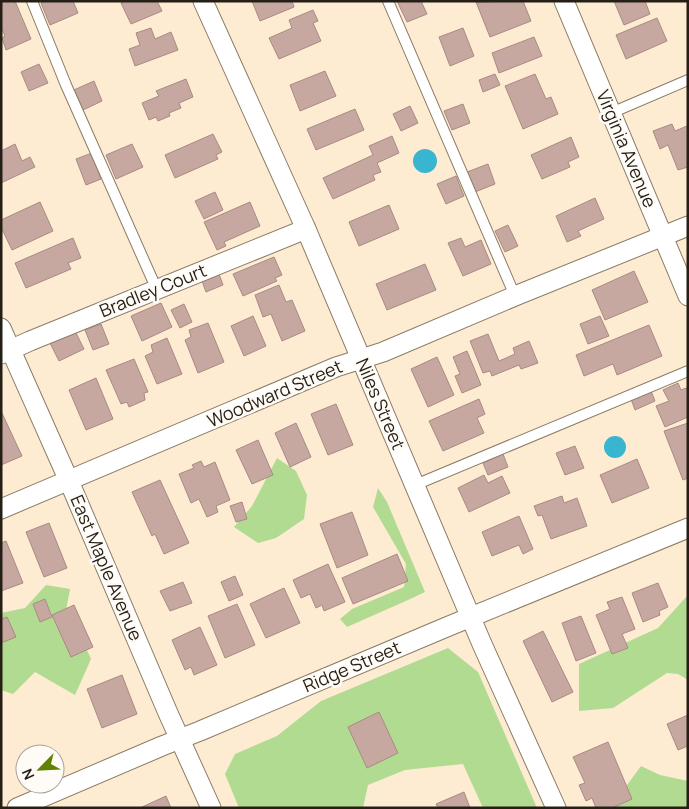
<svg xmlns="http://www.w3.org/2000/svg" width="689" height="809" font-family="Manrope,sans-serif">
<rect width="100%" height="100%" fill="#fdecd2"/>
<g fill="#b2db92">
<polygon points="277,458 296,471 307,495 304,519 276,538 258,543 234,527 252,506"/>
<polygon points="378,488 387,502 425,592 408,600 347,627 340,619 352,609 404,587 406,564 373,507"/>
<polygon points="46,585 70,589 65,616 82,639 91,659 75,695 35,672 13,694 1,690 1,613 25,608"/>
<polygon points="688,595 688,680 678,674 667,673 613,708 579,711 579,664 658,628"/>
<polygon points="448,648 478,672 537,808 483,808 463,764 405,770 368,785 363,808 239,808 225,774 235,754 277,736 321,701"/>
<polygon points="641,766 660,775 688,781 688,808 610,808"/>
</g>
<g fill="#38b5cf">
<circle cx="425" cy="161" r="12"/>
<circle cx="615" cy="447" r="11"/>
</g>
<g fill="#c7a8a1" stroke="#a98a84">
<polygon points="1,1 15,1 31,39 6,50 2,38 5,36 1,27"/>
<polygon points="46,1 73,1 78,13 50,25 41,3"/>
<polygon points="126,1 157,1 162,11 131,24 121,3"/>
<polygon points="252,1 292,1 294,7 260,21"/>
<polygon points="397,1 421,1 427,14 407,22"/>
<polygon points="523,1 531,21 490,37 476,2"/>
<polygon points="614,1 645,1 650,14 624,25"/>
<polygon points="313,10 318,21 313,23 321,41 279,59 269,38 292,28 289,20"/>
<polygon points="657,18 667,41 626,59 616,35"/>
<polygon points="151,28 155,39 171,32 178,50 135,66 129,49 140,45 136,33"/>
<polygon points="463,28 474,56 450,66 439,37"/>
<polygon points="534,37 542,56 499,73 492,53"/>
<polygon points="39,64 48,83 29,91 21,72"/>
<polygon points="325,71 336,96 300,111 290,85"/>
<polygon points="495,74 500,85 483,92 479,80"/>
<polygon points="535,74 546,99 551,97 558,114 523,129 505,86"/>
<polygon points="186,79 193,97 179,103 181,108 169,113 170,116 158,121 156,117 149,120 142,103 159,96 156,91"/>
<polygon points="94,81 102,101 83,110 74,90"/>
<polygon points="463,104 470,123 452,130 444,111"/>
<polygon points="410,106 418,123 401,131 393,114"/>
<polygon points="355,109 364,130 316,150 307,129"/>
<polygon points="672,124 675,131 687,126 688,129 688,167 678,170 668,145 660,149 653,131"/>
<polygon points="213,134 222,152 216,155 218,159 175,178 165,155"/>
<polygon points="392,136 399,153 377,163 381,172 373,175 375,180 333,199 323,178 373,155 369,146"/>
<polygon points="571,137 579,157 568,162 570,167 542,179 531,155"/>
<polygon points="15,144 22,161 30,157 35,167 1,183 1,151"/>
<polygon points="132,144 143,167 116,179 106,155"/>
<polygon points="92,153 101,179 86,185 76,159"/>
<polygon points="488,164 495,184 475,192 467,172"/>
<polygon points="456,176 464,196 446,204 437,184"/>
<polygon points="215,192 223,210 204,219 195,201"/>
<polygon points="595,198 604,219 578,231 581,236 567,242 556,216"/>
<polygon points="40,202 53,231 12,250 1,227 1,220"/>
<polygon points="250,202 260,226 224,242 226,246 217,250 204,222"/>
<polygon points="389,205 399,229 359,246 349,222"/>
<polygon points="508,225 518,246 505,252 495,231"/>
<polygon points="73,238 81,258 68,263 71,269 26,288 15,263"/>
<polygon points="461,238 465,247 481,240 491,264 463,276 448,243"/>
<polygon points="274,257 282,275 275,278 277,281 243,296 233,274"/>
<polygon points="425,264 436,290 387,310 376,284"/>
<polygon points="634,271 648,302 605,320 592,290"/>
<polygon points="219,274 223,285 206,292 202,281"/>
<polygon points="279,285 286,302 292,300 305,331 282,341 271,314 263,317 255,295"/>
<polygon points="161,303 172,327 142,341 131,316"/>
<polygon points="184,304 192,322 180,328 171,310"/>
<polygon points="253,316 266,346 244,356 231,326"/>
<polygon points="600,316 609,336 588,344 580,324"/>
<polygon points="208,323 224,362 198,373 185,340 191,337 189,330"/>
<polygon points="101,324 109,344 93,350 85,330"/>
<polygon points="649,325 662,356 617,375 613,364 584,376 576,355"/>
<polygon points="75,331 84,349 59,361 50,343"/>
<polygon points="488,334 499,361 515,354 513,348 529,341 538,363 521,369 519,365 492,376 490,371 483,373 470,341"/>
<polygon points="167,338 182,374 157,384 145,356 153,352 151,345"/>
<polygon points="467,351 481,385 462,393 455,376 460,374 453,357"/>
<polygon points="437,357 454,395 428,407 411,369"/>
<polygon points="134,359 148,392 144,393 145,400 129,407 127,402 121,404 106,370"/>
<polygon points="96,378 113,419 86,430 69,390"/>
<polygon points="678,383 681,390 686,388 688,391 688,417 665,427 656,406 669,401 663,390"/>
<polygon points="651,391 655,401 635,410 631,399"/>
<polygon points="479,399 485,414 477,418 484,433 443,451 429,421"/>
<polygon points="336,404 353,445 328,455 311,414"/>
<polygon points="1,411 22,456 1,465"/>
<polygon points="296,423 311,457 290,467 275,433"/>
<polygon points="688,423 688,478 683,480 664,431"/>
<polygon points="258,440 273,475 252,484 236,450"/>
<polygon points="575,446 584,468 565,475 556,453"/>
<polygon points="503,454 508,467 488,475 483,463"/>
<polygon points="637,459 649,488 612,503 600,475"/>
<polygon points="201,461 204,467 215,462 230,500 216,506 218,512 207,517 199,499 191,503 179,474 194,468 192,465"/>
<polygon points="484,475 488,483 502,476 510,493 469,512 458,488"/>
<polygon points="160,480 189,543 164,554 155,534 152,536 132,492"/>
<polygon points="562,496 564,503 577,498 587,526 551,539 542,515 538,516 534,506"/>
<polygon points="242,502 247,519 236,522 230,506"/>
<polygon points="352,512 368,555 337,568 320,524"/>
<polygon points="519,516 533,549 523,554 519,545 492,556 482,532"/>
<polygon points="49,523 67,568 44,577 26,532"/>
<polygon points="6,541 23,583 1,591 1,543"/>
<polygon points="397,554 408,581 353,604 342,578"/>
<polygon points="328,564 345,602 324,611 322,605 316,608 310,594 301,598 293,580"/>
<polygon points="235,576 243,595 229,601 221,582"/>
<polygon points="183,582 192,603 170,611 160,591"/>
<polygon points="658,583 668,607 659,611 660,615 643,622 632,593"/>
<polygon points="284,588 300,623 266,638 250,604"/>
<polygon points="622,597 635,629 622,634 628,648 612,654 596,615 610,609 607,602"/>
<polygon points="45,599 52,617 40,622 33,604"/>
<polygon points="237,604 255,645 225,658 208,616"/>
<polygon points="74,605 93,647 71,657 52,615"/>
<polygon points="581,616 596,653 576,661 562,623"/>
<polygon points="7,617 16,637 1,643 1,619"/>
<polygon points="200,627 217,665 194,675 191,667 185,670 172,640"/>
<polygon points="543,631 573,692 552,702 523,641"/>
<polygon points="122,675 137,714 102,728 87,689"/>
<polygon points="379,712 398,753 367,768 348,727"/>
<polygon points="688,715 688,746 678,750 667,724"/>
<polygon points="608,742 632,799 612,808 596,808 592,798 586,801 579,785 585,783 573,757"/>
<polygon points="464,792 470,808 438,808 436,804"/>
<polygon points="166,796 171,808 140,808"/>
</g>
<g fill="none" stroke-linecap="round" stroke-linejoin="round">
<defs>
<g id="lane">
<polyline points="32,1 66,85 157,290"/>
<polyline points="388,1 515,296"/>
<polyline points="611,113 688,80"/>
<polyline points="415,485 688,371"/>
</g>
<g id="street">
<polyline points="203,1 306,229 482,644 556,808"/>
<polyline points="564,1 688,296"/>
<polyline points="1,328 69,481 168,713 211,808"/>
<polyline points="1,354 30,341 306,229"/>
<polyline points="1,509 336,367 383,352 515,296 688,226"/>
<polyline points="17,808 162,746 200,731 449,626 688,528"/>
</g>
</defs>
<use href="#lane" stroke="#8b7b64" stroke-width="12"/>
<use href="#street" stroke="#8b7b64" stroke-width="21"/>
<use href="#lane" stroke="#fff" stroke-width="10"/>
<use href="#street" stroke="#fff" stroke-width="19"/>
</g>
<g text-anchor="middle" stroke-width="5" stroke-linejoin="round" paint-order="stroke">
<g font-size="18" fill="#251f16" stroke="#fffbf6">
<text transform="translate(626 149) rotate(67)" y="6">Virginia Avenue</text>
<text transform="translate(153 291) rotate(-22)" y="6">Bradley Court</text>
<text transform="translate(275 394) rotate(-23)" y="6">Woodward Street</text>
<text transform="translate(380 404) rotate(67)" y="6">Niles Street</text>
<text transform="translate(106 568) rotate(67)" y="6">East Maple Avenue</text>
<text transform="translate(352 667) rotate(-23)" y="6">Ridge Street</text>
</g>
</g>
<rect width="689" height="809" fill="none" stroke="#251f16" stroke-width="5"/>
<g transform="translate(40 769) rotate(246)"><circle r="24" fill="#fffbf6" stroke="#a8a39c"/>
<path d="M0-4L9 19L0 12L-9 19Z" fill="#5e8301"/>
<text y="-8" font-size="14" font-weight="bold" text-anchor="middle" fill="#251f16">N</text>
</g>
</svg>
